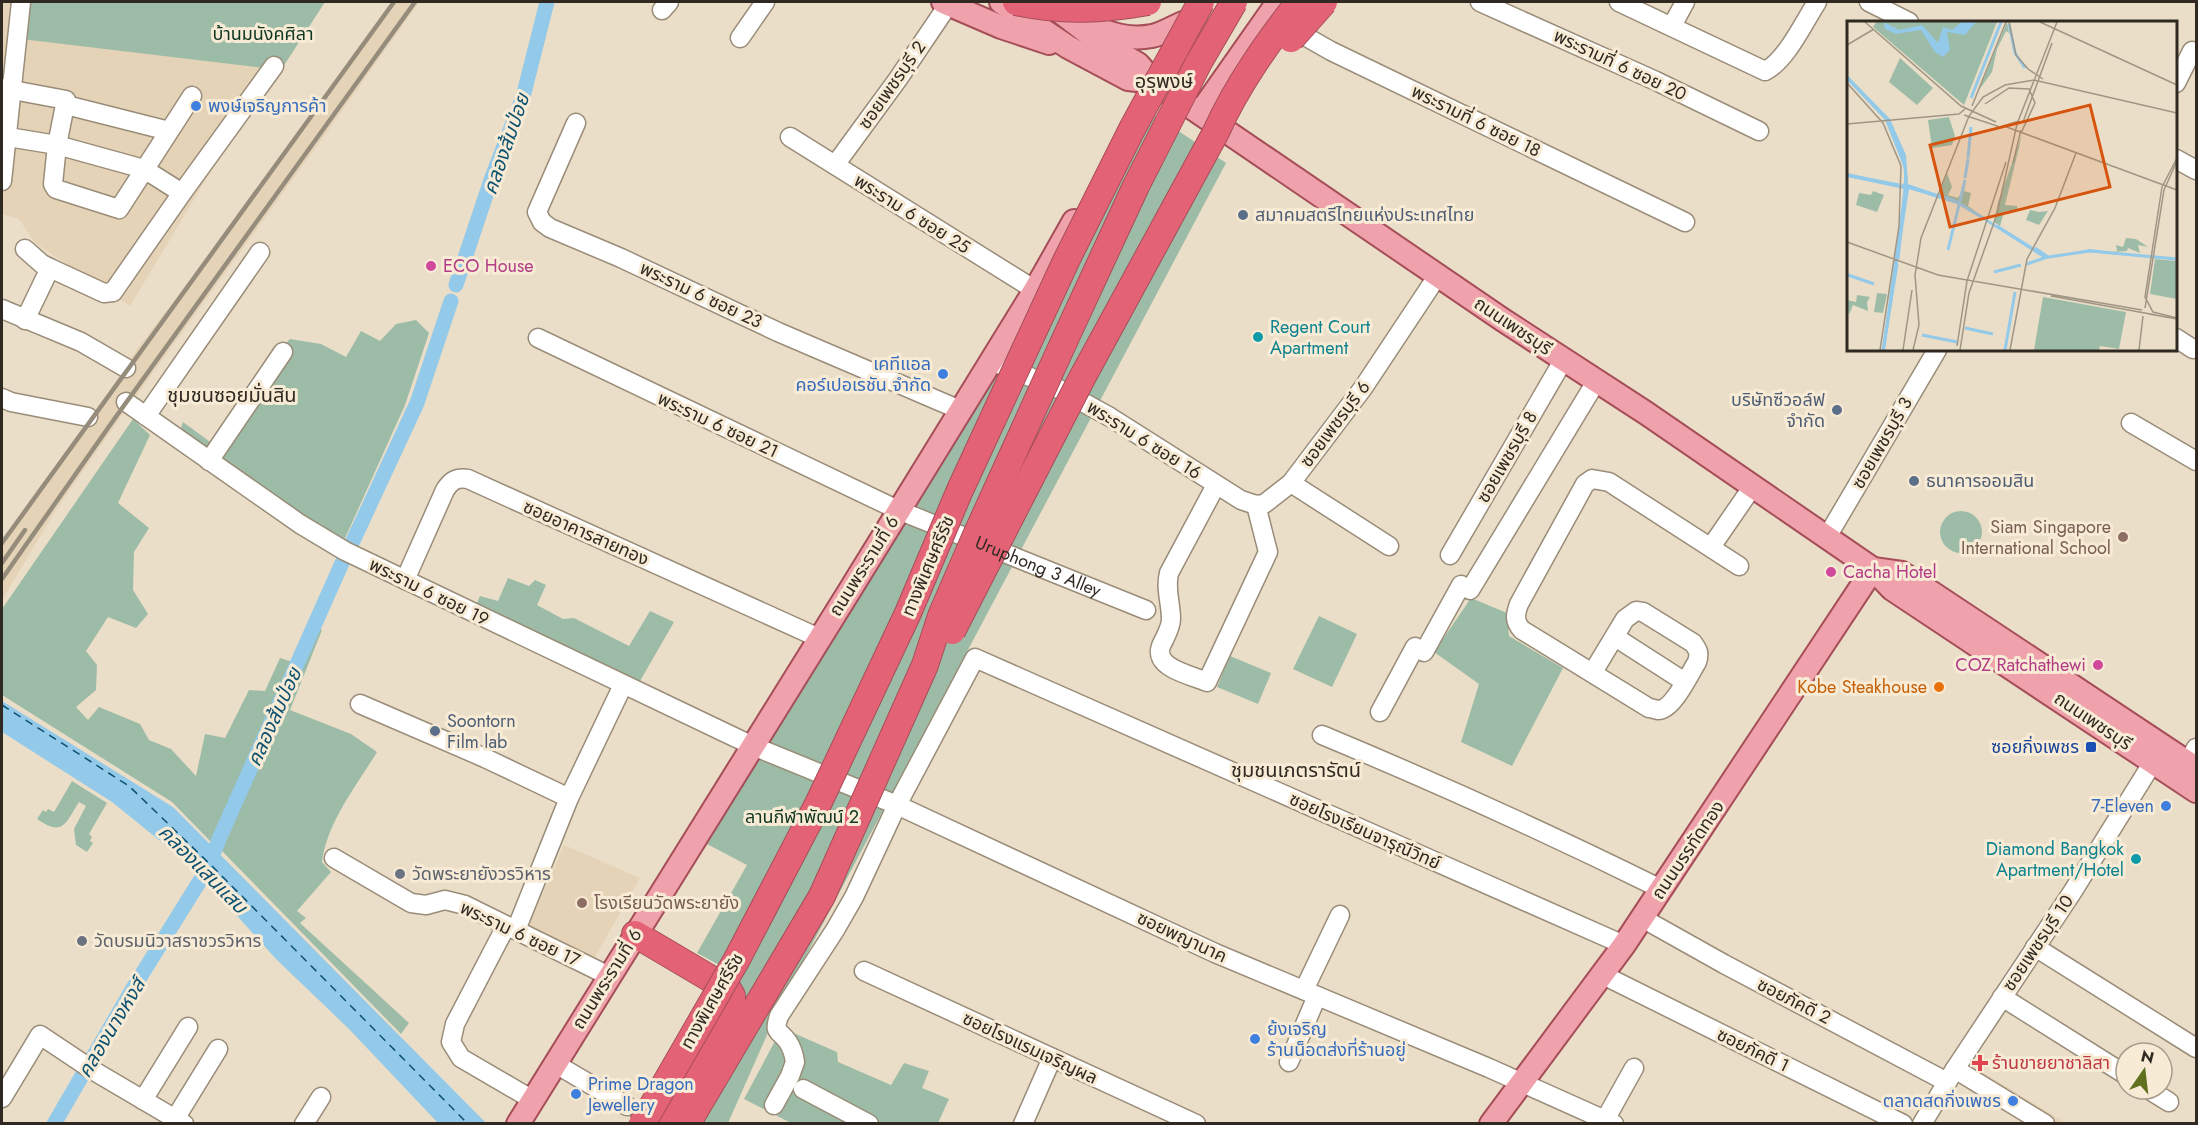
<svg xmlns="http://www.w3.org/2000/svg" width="2198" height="1125" font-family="Jost,'Noto Sans Thai',sans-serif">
<rect width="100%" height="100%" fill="#ebdec8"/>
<g fill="#e5d3b7">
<polygon points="2,2 25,2 274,66 130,306 35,243 19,219 2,214"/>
<polygon points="391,2 419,2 330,128 118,421 56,510 2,600 2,544 30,500 98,408 137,349 193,276"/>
<polygon points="564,845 640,878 595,957 528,928"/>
<polygon points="1969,1064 2066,1123 2033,1123 1959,1079"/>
</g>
<g fill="#9dbca7">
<polygon points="25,2 325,2 281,70 21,39"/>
<polygon points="1149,111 1226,163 783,999 728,1123 627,1124 723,967 697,953 747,865 707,844 997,368"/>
<polygon points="416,320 429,333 405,405 342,545 179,434 183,422 217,447 271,359 290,339 321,344 346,357 361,331 380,341 396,324"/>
<polygon points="133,419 150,435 118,503 149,528 134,552 133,590 148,614 136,628 108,617 86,651 97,665 96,690 76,707 88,720 99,707 140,724 149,740 171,749 196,776 205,734 225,738 249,690 265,691 280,658 293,662 213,844 172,802 2,695 2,609"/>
<circle cx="1961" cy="532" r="21"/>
<polygon points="508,578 529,586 535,580 546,585 537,605 563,619 574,618 629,646 650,611 674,622 636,688 474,610 480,596 498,601"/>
<polygon points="1471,598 1507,613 1509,636 1563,668 1512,766 1461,742 1479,684 1434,652"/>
<polygon points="1319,616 1357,634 1332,687 1293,669"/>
<path d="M315,627L322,630L290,710L351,734L377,752C357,785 327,822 322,862L331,872L297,911L306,918L300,923L409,1023L401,1034L217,846Z"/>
<polygon points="1230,656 1271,673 1258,704 1217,687"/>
<path d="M72,781L107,803L89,834L92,837L90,841L93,843L87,852L76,845L74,829L86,806L79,802C65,824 63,837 37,819L43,810L46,812L48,809L54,812Z"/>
<polygon points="782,1028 837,1052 838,1062 891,1085 904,1063 929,1071 922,1088 949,1099 938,1123 882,1123 802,1082 857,1123 793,1124 744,1099"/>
</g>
<polygon fill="#93c9e9" points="2,701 173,807 486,1123 438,1123 349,1029 276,959 195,869 112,802 2,732"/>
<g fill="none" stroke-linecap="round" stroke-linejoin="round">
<g stroke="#93c9e9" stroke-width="15">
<polyline points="456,285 491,180 523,97 547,2"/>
<polyline points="353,541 417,403 451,301"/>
<polyline points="54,1124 132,990 206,871 220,837 342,563"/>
</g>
<polyline stroke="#0d5171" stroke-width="1.5" stroke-dasharray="8 6" stroke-linecap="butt" points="2,705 129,786 213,867 468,1124"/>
<defs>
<g id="minor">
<polyline points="1480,2 1656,81 1759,131"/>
<path d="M1619,2L1765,71C1786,61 1804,22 1817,2"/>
<polyline points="1869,2 1909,22"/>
<polyline points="662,10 669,2"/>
<polyline points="1672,26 1685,2"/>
<polyline points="1289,27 1331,51 1685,222"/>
<polyline points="740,38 765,2"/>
<polyline points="2176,83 2192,51"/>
<polyline points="2,88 66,100 57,145 53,184 56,189 119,209 192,96"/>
<polyline points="66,105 169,131"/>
<polyline points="576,123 537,212 542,222 550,228 621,258 778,332 960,410"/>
<polyline points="2,136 57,145 144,169 182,193"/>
<polyline points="790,137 1035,290"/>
<polyline points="2176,159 2196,170"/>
<polyline points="835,165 898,79 948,5"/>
<polyline points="2,181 21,2"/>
<polyline points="25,249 42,264 50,268 104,293 113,292 182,193 274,66"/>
<polyline points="2,309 81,342 126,368"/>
<polyline points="25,320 50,268"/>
<path id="s1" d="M538,338L898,510L1146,610"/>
<polyline points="2176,338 2193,349"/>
<polyline points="991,361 1057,388 1110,417 1241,500 1256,505 1264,504 1291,483 1363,388 1438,275"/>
<polyline points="2,398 11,402 88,417"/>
<polyline points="126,402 300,524 345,551 753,746 897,805 1215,953 1489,1068 1614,1124"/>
<polyline points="146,416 260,252"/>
<polyline points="2131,423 2196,461"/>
<polyline points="209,461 283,352"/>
<polyline points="1291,483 1389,546"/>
<path d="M1216,485L1169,573C1165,589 1171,603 1171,619C1171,628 1165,637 1161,646C1153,668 1191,675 1207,682L1268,552L1256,505"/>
<polyline points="1827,537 1937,350"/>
<polyline points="1711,547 1753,486"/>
<polyline points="1450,555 1564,359"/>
<path d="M405,580L445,490C451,481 456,477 468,479L819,638"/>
<polyline points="1615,637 1685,682"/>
<path d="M1593,672L1625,619L1636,611L1643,612L1693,643C1698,650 1700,653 1697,662C1690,673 1673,710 1658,710C1658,710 1650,708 1649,708L1522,630C1514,621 1515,615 1519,604L1585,484L1592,479L1609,482L1739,566"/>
<polyline points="360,704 485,758 569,798"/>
<polyline points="1380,712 1415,647 1424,652 1461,585 1470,590 1597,380"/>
<path d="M1322,735C1437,783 1550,834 1661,889"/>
<polyline points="2188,762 2196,748"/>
<polyline points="334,858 411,903 426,905 445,900 465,905 609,976"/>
<polyline points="1642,918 1724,964 1947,1082"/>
<polyline points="506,926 455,1024 451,1042 461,1058 533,1100"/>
<polyline points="516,930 569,798 623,685"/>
<polyline points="2035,947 2196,1048"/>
<polyline points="864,971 1196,1124"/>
<polyline points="1603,975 1903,1124"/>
<polyline points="1304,990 1340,915"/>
<polyline points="2002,997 2126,1075"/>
<polyline points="1289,1062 1317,996"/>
<polyline points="554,1063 627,1106"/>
<polyline points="1955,1069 2045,1124"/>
<polyline points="803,1089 869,1124"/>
<polyline points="2148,1089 2169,1102"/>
<polyline points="2,1098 40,1035 94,1071 184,1124"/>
<polyline points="143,1100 188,1027"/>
<path d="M774,1105L790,1076L795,1062C794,1055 792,1048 788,1042C779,1029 773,1034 779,1016L835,930L854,897L897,805L975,658L1624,945"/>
<polyline points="175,1119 218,1049"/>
<polyline points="1605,1120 1634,1068"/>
<polyline points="304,1124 321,1097"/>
<polyline points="1023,1124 1052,1058"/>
<polyline points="1922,1124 1955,1069 2073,891 2153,762"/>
</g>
<g id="major">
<polyline points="943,2 1001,27 1049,43"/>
<polyline points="1001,2 1068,47 1128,79 1154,82"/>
<polyline points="1050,4 1097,40 1138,64 1154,82 1503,320 1646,413 1873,569 1892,589 2196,791"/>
<path d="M1091,24C1108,35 1131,40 1152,36C1162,34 1173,27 1183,23"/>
<polyline points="1200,113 1278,2"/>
<polyline points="1873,569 1902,573 2196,768"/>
<polyline points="518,1124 850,590 1035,290 1074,221"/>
<polyline points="1491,1124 1624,945 1873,569"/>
</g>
<g id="highway">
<polyline points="635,934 728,989 732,996 732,1009 664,1124"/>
<polyline points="687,1124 822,896"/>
</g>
</defs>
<use href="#minor" stroke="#998c78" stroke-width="21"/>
<use href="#major" stroke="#a54e58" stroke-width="26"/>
<use href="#highway" stroke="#a54e58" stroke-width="28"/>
<use href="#minor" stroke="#fff" stroke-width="18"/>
<use href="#major" stroke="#efa1ac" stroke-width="22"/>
<use href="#highway" stroke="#e46275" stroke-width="26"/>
<g stroke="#968c7c" stroke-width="4.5">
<polyline points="2,543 394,2"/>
<polyline points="2,563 25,530"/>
<polyline points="2,579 115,418 415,2"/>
</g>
<defs>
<g id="highway-bridge">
<path d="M1016,2C1061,12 1103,10 1148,2"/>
<polyline points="1291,39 1324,2"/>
<path d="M952,631L1082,378L1216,132C1237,85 1268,42 1299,2"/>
<polyline points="822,896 925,665 941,616 977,533 1067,335 1136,186 1199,62 1234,2"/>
<polyline points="642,1124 737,959 818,804 908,613 960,490 1066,261 1132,129 1201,2"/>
</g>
</defs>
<use href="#highway-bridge" stroke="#a54e58" stroke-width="28" stroke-linecap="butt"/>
<use href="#highway-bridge" stroke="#e46275" stroke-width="26"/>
</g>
<g fill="#3f7fe0" stroke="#f8ebd5" stroke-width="2">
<circle cx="196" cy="106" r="6"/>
<circle cx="943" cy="374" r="6"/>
<circle cx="2166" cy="806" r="6"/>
<circle cx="1255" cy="1039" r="6"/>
<circle cx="576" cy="1094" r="6"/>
<circle cx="2013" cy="1101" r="6"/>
</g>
<g fill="#5c6f8a" stroke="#f8ebd5" stroke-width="2">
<circle cx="1243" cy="215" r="6"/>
<circle cx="1837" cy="410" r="6"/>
<circle cx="1914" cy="481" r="6"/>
<circle cx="435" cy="731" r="6"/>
</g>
<g fill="#d1479c" stroke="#f8ebd5" stroke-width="2">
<circle cx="431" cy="266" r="6"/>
<circle cx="1831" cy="572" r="6"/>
<circle cx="2098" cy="665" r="6"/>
</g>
<g fill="#0f9aa8" stroke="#f8ebd5" stroke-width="2">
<circle cx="1258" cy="337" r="6"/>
<circle cx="2136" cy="859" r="6"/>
</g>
<g fill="#8d6e63" stroke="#f8ebd5" stroke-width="2">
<circle cx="2123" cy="537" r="6"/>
<circle cx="582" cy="903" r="6"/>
</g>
<circle fill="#e8710a" stroke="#f8ebd5" stroke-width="2" cx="1939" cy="687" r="6"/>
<rect fill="#1a4fb4" stroke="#f8ebd5" stroke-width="2" x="2085" y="741" width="12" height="12" rx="3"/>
<g fill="#6b7280" stroke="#f8ebd5" stroke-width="2">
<circle cx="400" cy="874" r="6"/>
<circle cx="82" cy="941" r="6"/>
</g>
<path fill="#e0444e" stroke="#f8ebd5" stroke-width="2" d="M1977 1054h6v6h6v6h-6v6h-6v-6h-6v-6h6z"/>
<g text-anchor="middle" stroke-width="6" stroke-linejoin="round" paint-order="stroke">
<g font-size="18" fill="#0e3620" stroke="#f8ebd5">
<text x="263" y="40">บ้านมนังคศิลา</text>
<text x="802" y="823">ลานกีฬาพัฒน์ 2</text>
</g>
<g font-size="18" fill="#2f2921" stroke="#f8ebd5">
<text transform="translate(1620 65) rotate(25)" y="6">พระรามที่ 6 ซอย 20</text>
<text transform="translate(892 85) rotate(-55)" y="6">ซอยเพชรบุรี 2</text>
<text transform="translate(1476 121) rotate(26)" y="6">พระรามที่ 6 ซอย 18</text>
<text transform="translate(912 214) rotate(32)" y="6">พระราม 6 ซอย 25</text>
<text transform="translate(701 295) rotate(25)" y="6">พระราม 6 ซอย 23</text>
<text transform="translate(1513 326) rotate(34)" y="6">ถนนเพชรบุรี</text>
<text transform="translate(1335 424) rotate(-53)" y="6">ซอยเพชรบุรี 6</text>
<text transform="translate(718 425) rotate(25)" y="6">พระราม 6 ซอย 21</text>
<text transform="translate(1144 440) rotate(32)" y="6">พระราม 6 ซอย 16</text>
<text transform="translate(1882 443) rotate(-60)" y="6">ซอยเพชรบุรี 3</text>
<text transform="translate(1507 457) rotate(-60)" y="6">ซอยเพชรบุรี 8</text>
<text transform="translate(586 533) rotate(24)" y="6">ซอยอาคารสายทอง</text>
<text transform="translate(864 566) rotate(-58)" y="6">ถนนพระรามที่ 6</text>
<text transform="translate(928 566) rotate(-67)" y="6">ทางพิเศษศรีรัช</text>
<text dy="6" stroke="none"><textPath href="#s1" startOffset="550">Uruphong 3 Alley</textPath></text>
<text transform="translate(429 592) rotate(26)" y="6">พระราม 6 ซอย 19</text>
<text transform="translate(2093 721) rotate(34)" y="6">ถนนเพชรบุรี</text>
<text transform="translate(1365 831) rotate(24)" y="6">ซอยโรงเรียนจารุณีวิทย์</text>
<text transform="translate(1688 850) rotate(-56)" y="6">ถนนบรรทัดทอง</text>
<text transform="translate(520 934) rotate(25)" y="6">พระราม 6 ซอย 17</text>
<text transform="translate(1182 937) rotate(25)" y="6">ซอยพญานาค</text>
<text transform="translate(2038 943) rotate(-56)" y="6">ซอยเพชรบุรี 10</text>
<text transform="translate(607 979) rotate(-58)" y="6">ถนนพระรามที่ 6</text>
<text transform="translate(712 1001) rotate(-60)" y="6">ทางพิเศษศรีรัช</text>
<text transform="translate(1794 1001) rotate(27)" y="6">ซอยภัคดี 2</text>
<text transform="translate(1030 1048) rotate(25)" y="6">ซอยโรงแรมเจริญผล</text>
<text transform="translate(1753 1050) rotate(26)" y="6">ซอยภัคดี 1</text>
</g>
<g font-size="18" fill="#366cbe" stroke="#f8ebd5" text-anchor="start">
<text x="208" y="112">พงษ์เจริญการค้า</text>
<text x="931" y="370" text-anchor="end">เคทีแอล<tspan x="931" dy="21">คอร์เปอเรชัน จำกัด</tspan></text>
<text x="2154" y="812" text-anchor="end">7-Eleven</text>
<text x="1267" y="1035">ย้งเจริญ<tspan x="1267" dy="21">ร้านน็อตส่งที่ร้านอยู่</tspan></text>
<text x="588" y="1090">Prime Dragon<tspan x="588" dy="21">Jewellery</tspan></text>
<text x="2001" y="1107" text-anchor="end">ตลาดสดกิ่งเพชร</text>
</g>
<g font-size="18" fill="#4e5e75" stroke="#f8ebd5" text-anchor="start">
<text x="1255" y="221">สมาคมสตรีไทยแห่งประเทศไทย</text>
<text x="1825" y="406" text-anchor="end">บริษัทซีวอล์ฟ<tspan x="1825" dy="21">จำกัด</tspan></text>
<text x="1926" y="487">ธนาคารออมสิน</text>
<text x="447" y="727">Soontorn<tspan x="447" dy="21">Film lab</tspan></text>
</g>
<g font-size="18" fill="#b23c85" stroke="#f8ebd5" text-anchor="start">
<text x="443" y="272">ECO House</text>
<text x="1843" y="578">Cacha Hotel</text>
<text x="2086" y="671" text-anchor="end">COZ Ratchathewi</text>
</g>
<g font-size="18" fill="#0d838f" stroke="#f8ebd5" text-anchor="start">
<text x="1270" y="333">Regent Court<tspan x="1270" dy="21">Apartment</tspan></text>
<text x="2124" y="855" text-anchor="end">Diamond Bangkok<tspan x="2124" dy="21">Apartment/Hotel</tspan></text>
</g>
<g font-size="18" fill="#785e54" stroke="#f8ebd5" text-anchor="end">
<text x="2111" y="533">Siam Singapore<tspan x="2111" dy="21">International School</tspan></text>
<text x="594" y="909" text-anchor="start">โรงเรียนวัดพระยายัง</text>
</g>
<g font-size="18" fill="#c56008" stroke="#f8ebd5" text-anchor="end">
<text x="1927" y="693">Kobe Steakhouse</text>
</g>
<g font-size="18" fill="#164399" stroke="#f8ebd5" text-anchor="end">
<text x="2079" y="753">ซอยกิ่งเพชร</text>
</g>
<g font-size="18" fill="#5b616d" stroke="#f8ebd5" text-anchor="start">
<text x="412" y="880">วัดพระยายังวรวิหาร</text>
<text x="94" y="947">วัดบรมนิวาสราชวรวิหาร</text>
</g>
<g font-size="18" fill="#be3a42" stroke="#f8ebd5" text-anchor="start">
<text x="1992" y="1069">ร้านขายยาชาลิสา</text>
</g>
<g font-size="20" fill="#2f2921" stroke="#f8ebd5">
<text x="1164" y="88">อุรุพงษ์</text>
<text x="232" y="402">ชุมชนซอยมั่นสิน</text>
<text x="1296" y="777">ชุมชนเภตรารัตน์</text>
</g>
<g font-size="20" font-style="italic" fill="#0d5171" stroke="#f8ebd5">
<text transform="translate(506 144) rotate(-71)" y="7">คลองส้มป่อย</text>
<text transform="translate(274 717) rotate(-66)" y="7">คลองส้มป่อย</text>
<text transform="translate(203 869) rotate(45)" y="7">คลองแสนแสบ</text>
<text transform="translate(111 1028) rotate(-59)" y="7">คลองนางหงส์</text>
</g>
</g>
<g transform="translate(1847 21)">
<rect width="330" height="330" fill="#ebdec8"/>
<path d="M29,1H150L117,84L26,6ZM160,1L162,12L159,10L150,28L145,51L132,69ZM53,37L86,67L70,84L42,61ZM102,96L108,115L105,124L85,127L81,99ZM175,114L158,184L170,185L171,190L157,191L153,205L147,201L151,181ZM100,152L105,166L101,174L111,177L118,164L117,170L124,172L121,185L131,192L92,174ZM26,170L37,174L30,191L9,184L12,172L24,174ZM183,189L192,191L201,190L192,204L179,199ZM279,217L289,218L301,226L291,224L293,232L281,227L280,230L264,231L270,230L269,224L276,226ZM308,238L330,240V278L303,273ZM30,272L40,273L36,292L27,291ZM10,274L23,276L20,281L21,290L6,284L2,294L0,279L9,281ZM196,276L279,291L272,328L253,325L252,329H187Z" fill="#9dbca7"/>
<path d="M37,1L52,9L75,4L91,22L96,6L105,9L115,1H129L118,14L100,11L103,29L96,36L88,31L74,9L49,13L38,8ZM0,54L43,98L59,134L61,163L110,180L202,236L243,228L330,239L240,231L198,238L113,184L62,168L38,329H35L57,168L0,156V152L54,164L57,162V147L38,99L0,59Z" fill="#93c9e9"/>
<path fill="none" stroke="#93c9e9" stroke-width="3" d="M162,3L168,32L178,47M0,56L39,97M124,77L154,1M42,101L57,135L59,158L51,238M121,137L124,106M0,154L52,164M118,157L121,138M57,165L106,179L138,198M150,205L183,226M188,227L201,236L243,230L330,238M101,229L118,159M180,243L200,236M147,251L174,244M1,254L27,263M118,307L146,313M75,314L110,321M36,329L50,243M158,329L168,271"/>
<path fill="none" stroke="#a09685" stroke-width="1.5" d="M18,1L114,85L149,101M162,1L169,34L181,48L196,58M193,1L330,64M0,24L27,8M0,62L36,102L54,145L52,205L33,329M138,83L162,67L182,68L188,82L174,112M125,85L159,1M117,94L153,106L172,100M176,101L205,22M0,103L112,93L118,88M157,105L330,169M330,137L315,166L298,276L306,291L330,297M166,142L174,109M0,221L91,254L295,289M204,275L309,294M298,287L317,169L330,140M302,293L330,298M110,325L120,260L159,141M56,329L65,269M66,329L72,304L68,254L74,217L122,95L136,76L158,64L187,59L330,92M113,329L122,272L150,193L170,103L210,1M163,329L180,238L208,187L229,132M292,329L296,295"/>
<path fill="#d6540e" fill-opacity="0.15" stroke="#d6540e" stroke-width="3" d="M243,84L263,166L103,206L83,124Z"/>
<rect width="330" height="330" fill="none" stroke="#2f2921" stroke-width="3"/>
</g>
<rect width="2198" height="1125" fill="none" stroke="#2f2921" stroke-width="6"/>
<g transform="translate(2144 1071) rotate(14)"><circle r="28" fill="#f8ebd5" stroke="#a89d8d" stroke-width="1.5"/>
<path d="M0-4.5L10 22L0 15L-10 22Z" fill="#5f711f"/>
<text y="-9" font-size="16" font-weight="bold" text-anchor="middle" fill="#2f2921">N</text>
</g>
</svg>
